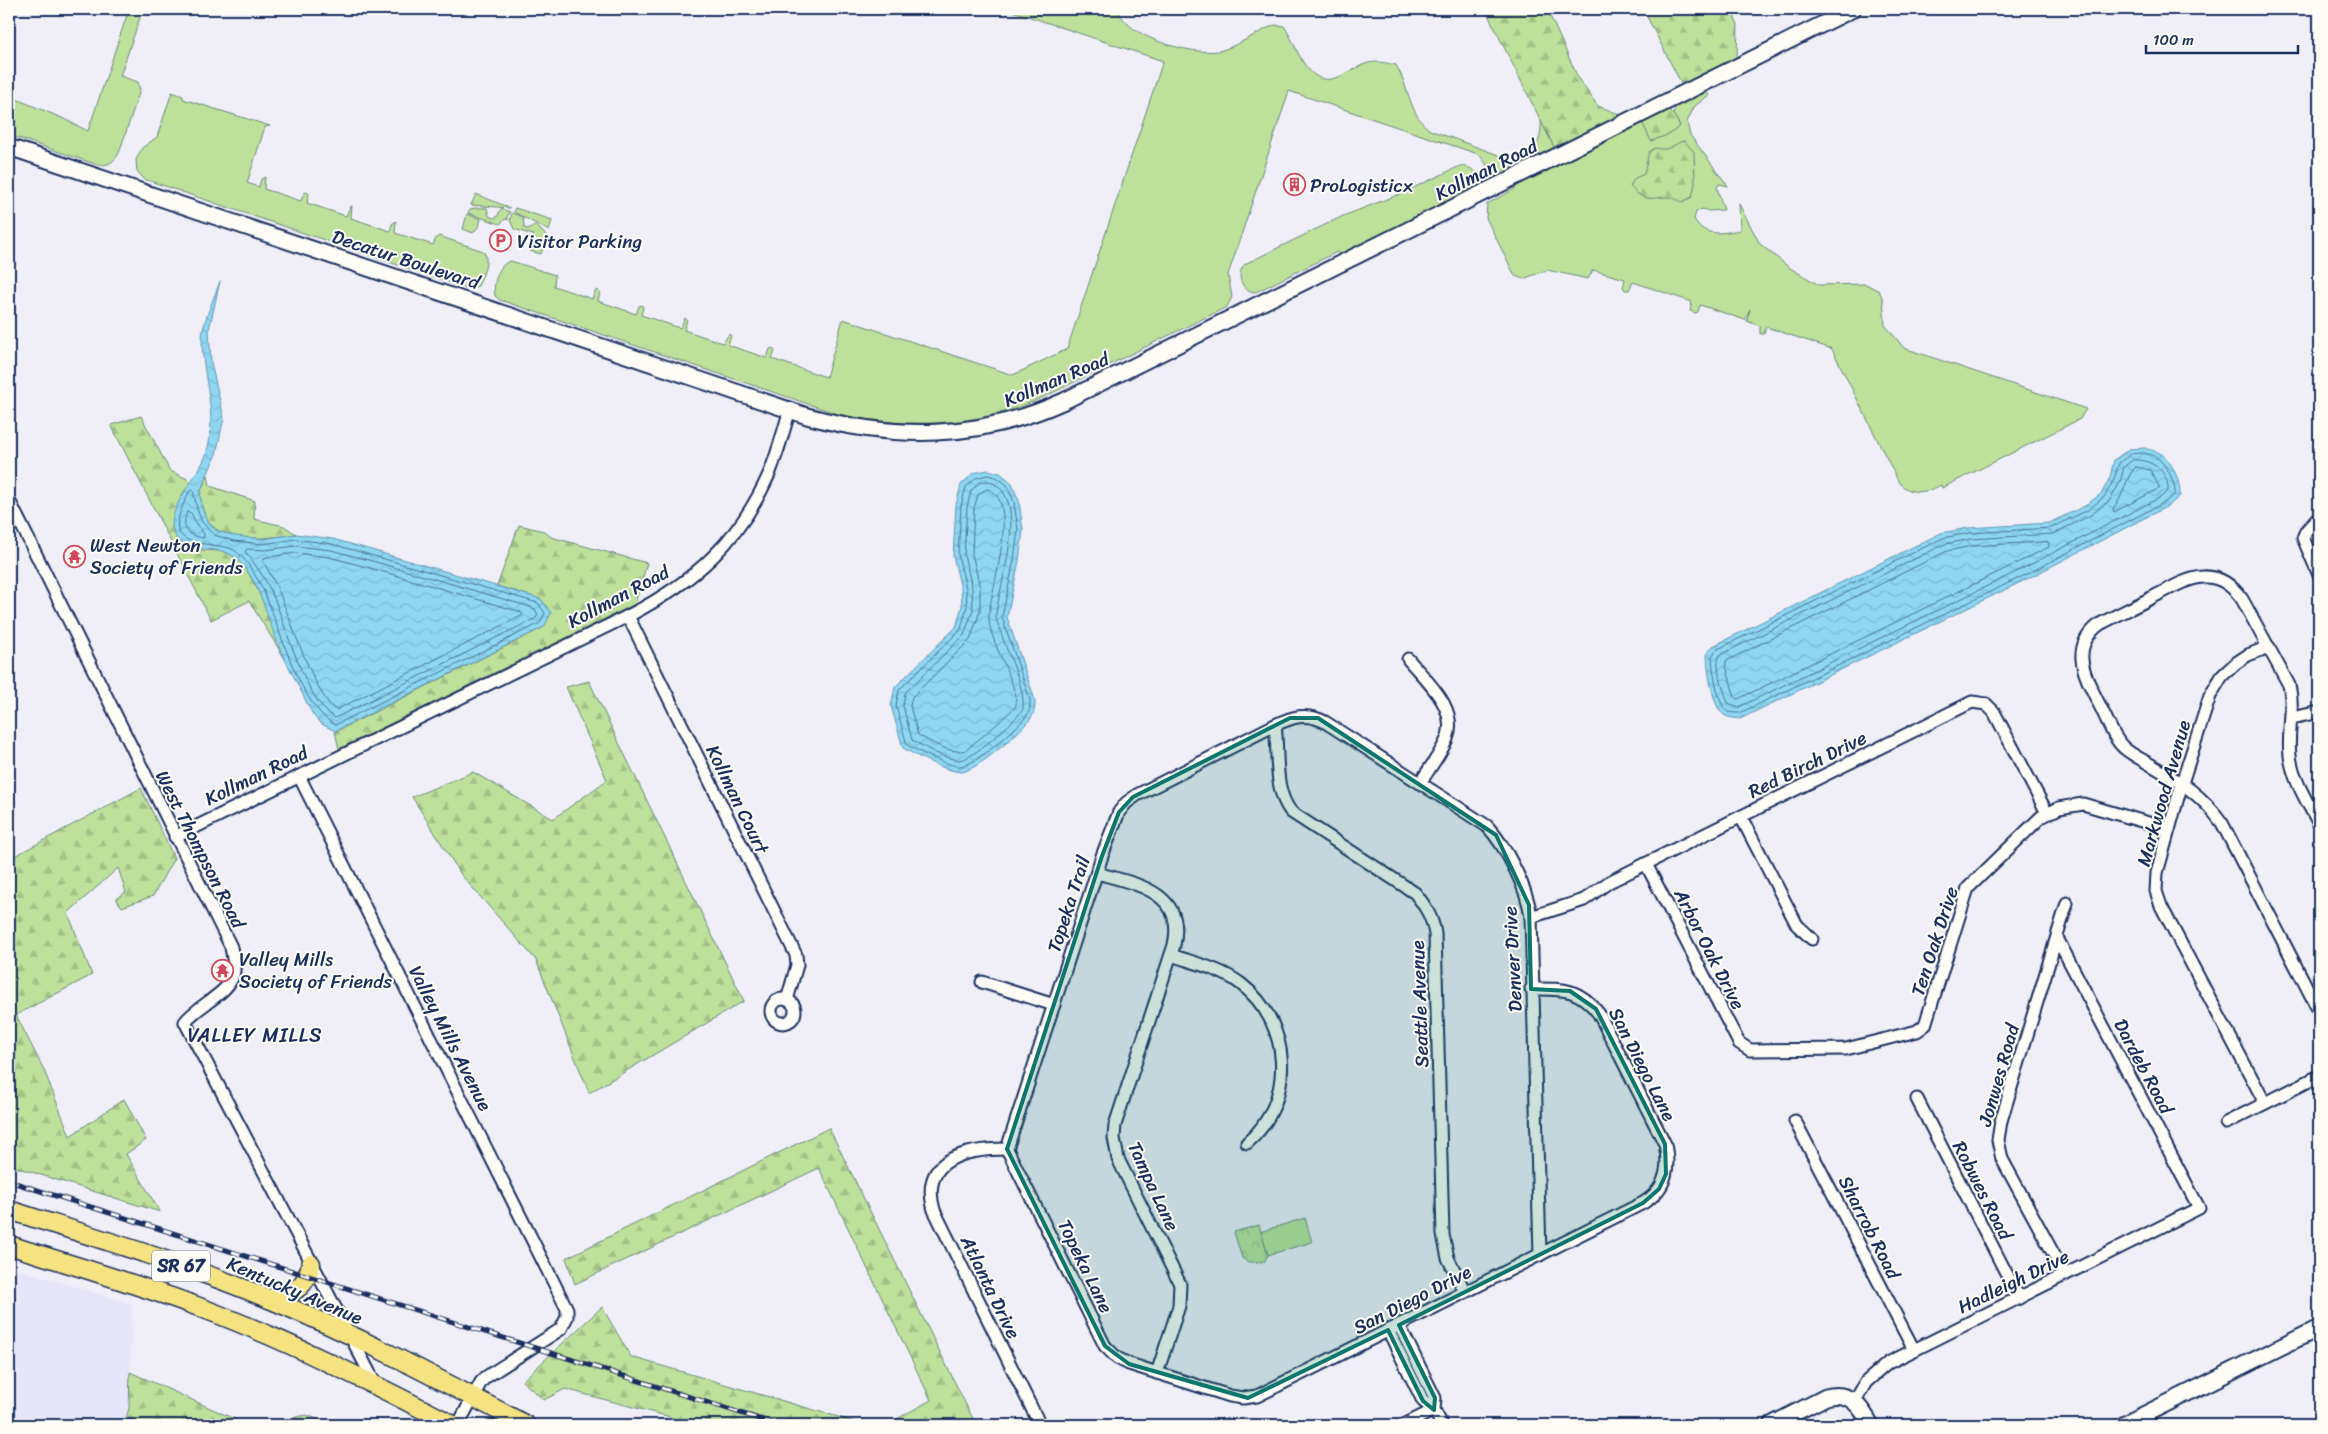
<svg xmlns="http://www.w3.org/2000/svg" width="2328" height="1434" font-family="Sriracha,sans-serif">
<defs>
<pattern id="forest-firs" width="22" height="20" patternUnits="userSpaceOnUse" patternTransform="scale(1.25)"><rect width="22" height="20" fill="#bde09a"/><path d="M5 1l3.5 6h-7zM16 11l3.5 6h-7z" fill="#a2c087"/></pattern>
<pattern id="park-crowns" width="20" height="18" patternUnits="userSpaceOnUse" patternTransform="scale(1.25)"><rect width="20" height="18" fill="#bde09a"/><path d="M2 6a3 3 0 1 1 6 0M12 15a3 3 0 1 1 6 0" fill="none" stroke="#a2c087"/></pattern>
<pattern id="water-waves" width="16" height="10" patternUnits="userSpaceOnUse" patternTransform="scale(1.25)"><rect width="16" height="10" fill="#8fd7f1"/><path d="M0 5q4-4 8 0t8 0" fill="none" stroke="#7bb9d1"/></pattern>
</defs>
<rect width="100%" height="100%" fill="#f0eff8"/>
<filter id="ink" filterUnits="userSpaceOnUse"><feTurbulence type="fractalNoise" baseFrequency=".02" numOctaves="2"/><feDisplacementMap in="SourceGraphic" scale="10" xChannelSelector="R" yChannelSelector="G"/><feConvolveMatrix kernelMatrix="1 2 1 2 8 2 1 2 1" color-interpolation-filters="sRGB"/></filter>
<g filter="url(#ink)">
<polygon fill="#e7e6f8" points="9,1266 132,1304 129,1408 124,1425 9,1425"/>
<g fill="#bde09a" stroke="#6c887c">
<path d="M129,9H143L120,76L138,82L140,90L119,153C114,163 106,167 95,164L9,135V96L62,118L88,131Z"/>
<path d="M1006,9H1118C1126,38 1192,55 1218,51C1232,49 1260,31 1274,25L1284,26C1293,39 1299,60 1309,70C1328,91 1346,71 1365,64C1375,60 1386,63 1396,65C1409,86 1409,115 1430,130L1504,157C1532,162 1542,146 1541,120L1555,149L1497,176C1488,172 1486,160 1478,154L1289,91L1228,275L1232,297L1227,307C1182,329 1136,351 1091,374C1061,388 1032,405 1000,413C946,427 893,426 838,414L500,300L495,296C492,285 499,262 511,261L555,275L554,286L592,299L595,291L598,290L600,293L598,301L636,314L639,306L642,305L643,308L641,315L680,328L685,318L687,320L684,330L723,343L729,334L731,336L728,345L767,358L770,349L773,348L775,351L772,359L826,377L843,319L1013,375L1067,349L1163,61Z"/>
<path d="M1705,90L1709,95L1694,107L1687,122L1690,135L1728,186L1719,184L1717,188L1724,210L1709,211L1702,209L1696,212L1694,219C1705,238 1721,233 1740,230L1739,204L1760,244L1790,268L1819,285L1866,284L1879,291L1883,299L1885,325L1904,348L2086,409L2080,419L1942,488L1941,485C1927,493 1909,496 1898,481L1832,349L1766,327L1764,334H1760V326L1747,321L1750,309L1745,320L1700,305L1698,312L1695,313L1690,311L1692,302L1633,282L1629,290H1625L1623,287L1625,279L1593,270L1588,279L1547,270L1523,279L1515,276L1486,218L1487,204L1513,190L1526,178L1587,148L1592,150L1596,146L1599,147L1603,140L1642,122L1680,126L1673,114L1676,105Z"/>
<path d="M172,92L183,96V99L270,126L265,127L247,183L259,187L261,179L265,177L264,189L301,201L304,193L307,192L309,194L307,203L346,216L350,207L352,206L351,218L390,231L392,224L396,221L395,233L433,245L436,238L439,236L483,251C491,261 482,276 478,286L469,289L144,179L137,171L136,160L142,148L157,137Z"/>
<path d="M1460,166C1472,166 1480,174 1482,186L1340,258L1337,252L1256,292C1241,292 1235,274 1245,264L1343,216L1400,194Z"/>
<polygon points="476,194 510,208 471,205"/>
<polygon points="475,208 487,208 489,216 493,218 497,217 501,209 510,212 507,217 508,220 505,219 500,224 468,213 470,209"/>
<polygon points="515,208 552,220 549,231 514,212"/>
<polygon points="512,213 523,217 524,228 528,229 535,225 547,236 541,254 530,251 533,235 514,229 510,220"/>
<polygon points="467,214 481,219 479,226 473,233 463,229"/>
<polygon points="1305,1218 1312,1242 1268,1255 1260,1232"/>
</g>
<g fill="url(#forest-firs)" stroke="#6c887c">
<polygon points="1485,9 1547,9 1579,80 1598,106 1622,115 1555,149"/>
<polygon points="1643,9 1730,9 1738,24 1737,57 1682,85"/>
<polygon points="1668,109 1673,114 1680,126 1670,134 1651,141 1642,122"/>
<path d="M1684,141L1694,152L1695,183L1692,197L1682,202C1658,188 1650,211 1630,186L1635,178L1644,174L1649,152L1655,148C1672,152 1671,144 1684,141Z"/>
<path d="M141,416L170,471L192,481L181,498L200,550C209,551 223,550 231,554C254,566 276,635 285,659L249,601L211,620L111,425Z"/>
<path d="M208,475L210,486L255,501L254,519L284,526L296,534C268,538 218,547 205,515C197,497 200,491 208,475Z"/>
<polygon points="519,525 544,531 551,537 647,563 635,604 339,749 335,732 544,627 531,596 497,586"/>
<polygon points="589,681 744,1001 589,1093 536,960 462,876 412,797 473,772 553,819 607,780 566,687"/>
<polygon points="141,788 174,858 153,896 122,907 116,899 126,892 118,868 68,913 92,975 16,1015 44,1070 70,1136 124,1099 146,1140 126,1154 160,1212 9,1165 9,859"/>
<polygon points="829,1128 976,1425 886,1425 931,1400 819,1168 575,1284 566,1258"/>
<polygon points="602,1307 631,1357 866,1425 700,1425 565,1389 544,1400 522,1381"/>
<polygon points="130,1372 248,1425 124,1425 129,1408"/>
<polygon points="307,1415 331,1425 254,1425"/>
</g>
<polygon fill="url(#park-crowns)" stroke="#6c887c" points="1259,1225 1268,1255 1264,1262 1248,1262 1242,1258 1234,1232"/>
<g fill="url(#water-waves)" stroke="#6194b6">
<path d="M220,281L209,330L211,363L224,418L216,454L200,492L202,508L207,520L215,530L235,536L263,539L296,534L333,539L541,599L551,613L544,627L335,731C330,728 324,726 319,722C311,714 305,699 300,689C291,671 281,653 274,634C266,612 260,588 245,568C242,564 236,558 231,555C215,544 183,556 174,533C164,510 199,476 206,455C219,411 202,381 202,338C202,323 215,296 220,281Z"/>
<path d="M2145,448C2149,450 2157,451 2160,453C2173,461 2181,483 2180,496L2168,506L2023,581L1740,719C1735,718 1728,718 1724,715C1712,707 1707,667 1707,653L1713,646L1941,533L1969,528L2049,523L2085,506L2102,493L2110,477L2114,460L2129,449Z"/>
<path d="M988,470L1000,473L1011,482L1019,501L1023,530L1019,561L1007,617L1035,700C1035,707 1035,712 1031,718C1023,730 975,772 961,772C945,771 917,756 903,748L891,706L895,687L956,627L962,606L961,589L953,556L956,505L961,485L973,473Z"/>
</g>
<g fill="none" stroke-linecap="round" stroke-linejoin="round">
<g stroke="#497299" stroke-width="1">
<path d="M2144,453C2148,454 2153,455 2156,457C2166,463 2176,483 2175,494L2165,502L2021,577L1740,713C1737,713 1731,713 1728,712C1718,707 1712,666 1712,656L1716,650L1943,538L1970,533L2051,528L2088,510L2105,496L2114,479L2119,463L2131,454Z"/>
<path d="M2133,460C2152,459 2169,471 2168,491L2161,497L2018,571L1739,707L1728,703C1725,692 1713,666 1720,655L1945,544L1971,539L2053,534L2091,515L2110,500L2120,482L2124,467Z"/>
<path d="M2136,467L2150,470L2160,488L2114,512L2113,508C2124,498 2126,474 2136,467Z"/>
<path d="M988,475L998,478L1007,485L1014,502L1018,530L1014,560L1002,617L1030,700C1030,707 1030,712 1025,718C1016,729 974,766 961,766C948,767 919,751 907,745L896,706L899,690L961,629L967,606L966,588L958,555L961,506L966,487L976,478Z"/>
<path d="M987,481C1033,492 999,585 996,614C996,621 1000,629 1002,636C1009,658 1025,685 1023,709C1018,719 971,760 960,760C944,759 926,748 912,740L903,706L905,693L964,635L973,610L972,587L964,555L967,507L971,491L979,483Z"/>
<path d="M987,489C1022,497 990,592 989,615C987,640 1018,681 1016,706L996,725L966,750C952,755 931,742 918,735L910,706L912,697L970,640L980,611V587L972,554L974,508L978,495Z"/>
<path d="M193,490L197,509L202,522L214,535L234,541L263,544L296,539L332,544L538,603L545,613L540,623L335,725C299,704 282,634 266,597C263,587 257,579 252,570C248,563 241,555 234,550C219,541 172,550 178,520C180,510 185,501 189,492Z"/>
<path d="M187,512L191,513L197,525L204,534V538C187,536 181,528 187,512Z"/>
<polygon points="2048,542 2049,547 2015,564 1738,699 1735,698 1726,666 1726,661 1947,551 1972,546"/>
<path d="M296,546L331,550L376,562L527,606L535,609L538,615L536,618L335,718C305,701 286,625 272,593C265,578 255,564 245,551L247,549L265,550Z"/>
<path d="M296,553L329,557L374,569L521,612L523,615L336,710C315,697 289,615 279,592C275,581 268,571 263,561L264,558Z"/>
</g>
<defs>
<g id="street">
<path d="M9,500L231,947C232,955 235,964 234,971C232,993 197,1005 185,1022L376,1385"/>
<polyline points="2319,517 2306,531 2303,538 2319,575"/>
<polyline points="628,616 796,955 797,965 787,1000"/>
<path d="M1408,659C1426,681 1459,708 1447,739C1440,755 1429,769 1420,783"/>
<polyline points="2292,718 2319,712"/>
<path d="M1275,725C1279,754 1273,789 1291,812L1415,893C1425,905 1433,918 1435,934L1443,1235L1448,1258L1465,1292"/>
<polyline points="299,776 567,1309 567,1317 561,1329 486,1377 481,1382 458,1425"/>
<polyline points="1741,817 1797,925 1812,939"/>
<path d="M2319,824C2308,803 2293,780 2290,756C2287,732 2295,709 2289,685L2242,599C2214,560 2185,581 2151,598C2134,607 2117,615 2100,624C2065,650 2089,682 2103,712C2109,724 2114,739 2124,748C2132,755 2143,760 2153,766C2182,783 2202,795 2222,823L2319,1011"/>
<path d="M175,837L628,616C694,582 740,541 770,472C778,452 784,430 790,409"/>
<polyline points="1646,864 1739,1043 1750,1050 1846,1049 1917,1031 1925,1025 1968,888 2041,817 2059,808 2083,804 2169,829"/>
<path d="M1097,873C1136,884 1186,892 1174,945L1115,1125L1114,1138L1118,1159L1180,1284L1179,1306L1157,1373"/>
<polyline points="1531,917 1584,900 1609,882 1972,702 1986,704 1994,712 2047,813"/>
<path d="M1171,955C1194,963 1222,969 1241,984C1292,1023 1296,1101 1247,1143"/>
<polyline points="982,982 1054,1005"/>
<circle cx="783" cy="1011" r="12"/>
<polyline points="1917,1099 2019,1298"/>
<polyline points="2265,1103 2161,906 2156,891 2157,873 2182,783 2210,696 2222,676 2236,663 2248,655 2269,647"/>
<polyline points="1795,1121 1914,1350"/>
<polyline points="2226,1123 2319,1076"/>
<path d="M1007,1149L1102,856L1119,812L1126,803L1137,795L1275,725C1292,717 1306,712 1325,722L1487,826C1506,846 1528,890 1531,917L1540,1255"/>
<path d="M1007,1149L1105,1346L1117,1358L1129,1364L1230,1396L1243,1398L1257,1396L1643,1203C1666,1190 1670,1168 1665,1144L1599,1014C1579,987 1562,989 1531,989"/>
<path d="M1007,1149C968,1149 919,1157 934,1210L1040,1425"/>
<polyline points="2065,1275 2002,1159 1998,1140 2001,1121 2067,903"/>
<polyline points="1399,1325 1435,1398 1434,1410 1442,1425"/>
<polyline points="1388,1330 1423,1401 1434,1410"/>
<polyline points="1855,1401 1866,1382 1888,1363 2199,1208 2058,940"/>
<polyline points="1404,1425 1434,1410"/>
</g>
<g id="secondary">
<path d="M9,147L807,416C896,440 978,440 1064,401L1853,9"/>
<path d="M1771,1425L1826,1397C1850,1390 1861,1407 1871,1425"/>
<polyline points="2123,1425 2319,1328"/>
</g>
<g id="primary">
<path d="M9,1210C100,1239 193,1266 281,1304C365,1339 446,1383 526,1425"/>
<path d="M9,1245C72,1265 137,1284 199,1307C287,1340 370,1382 453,1425"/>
<path d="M269,1299C294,1291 304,1292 311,1264"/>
</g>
</defs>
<use href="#street" stroke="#1b2f5e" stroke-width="15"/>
<use href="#secondary" stroke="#1b2f5e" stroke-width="19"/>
<use href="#primary" stroke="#1b2f5e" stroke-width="21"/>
<use href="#street" stroke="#fdfcf7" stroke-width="11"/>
<use href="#secondary" stroke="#fdfcf7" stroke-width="15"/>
<use href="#primary" stroke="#f5e382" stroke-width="18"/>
<defs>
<polyline id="rail" points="9,1181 778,1425"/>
</defs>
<use href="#rail" stroke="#1b2f5e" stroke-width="5"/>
<use href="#rail" stroke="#fdfcf7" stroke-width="3" stroke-dasharray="9" stroke-linecap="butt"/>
</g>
</g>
<path fill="#0f766e" fill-opacity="0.2" stroke="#0f766e" stroke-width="4" stroke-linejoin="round" d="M1290,718H1318L1496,835L1529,905L1531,989L1570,991L1596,1009L1665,1144L1666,1174L1659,1189L1643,1203L1399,1325L1435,1398L1434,1410L1423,1401L1388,1330L1248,1398L1129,1364L1105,1346L1007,1149L1102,856L1119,812L1133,797Z"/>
<defs>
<symbol id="building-ring" viewBox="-11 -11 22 22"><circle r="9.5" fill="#fdfcf7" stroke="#d1495b" stroke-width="1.5"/><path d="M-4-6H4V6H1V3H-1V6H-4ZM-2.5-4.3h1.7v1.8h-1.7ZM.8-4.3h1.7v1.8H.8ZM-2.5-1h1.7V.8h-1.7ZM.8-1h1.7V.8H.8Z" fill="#d1495b"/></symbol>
<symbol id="parking-ring" viewBox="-11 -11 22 22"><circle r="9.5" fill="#fdfcf7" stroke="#d1495b" stroke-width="1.5"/><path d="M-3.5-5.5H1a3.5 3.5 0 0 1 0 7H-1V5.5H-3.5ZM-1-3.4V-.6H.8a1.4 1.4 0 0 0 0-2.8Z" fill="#d1495b"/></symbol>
<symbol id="temple-ring" viewBox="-11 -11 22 22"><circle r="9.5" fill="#fdfcf7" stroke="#d1495b" stroke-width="1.5"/><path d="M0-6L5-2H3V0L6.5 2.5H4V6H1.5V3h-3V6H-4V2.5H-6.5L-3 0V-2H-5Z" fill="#d1495b"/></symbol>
</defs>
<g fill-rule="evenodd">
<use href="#building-ring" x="1282" y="172" width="25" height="25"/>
<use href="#parking-ring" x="488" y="228" width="25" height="25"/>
<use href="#temple-ring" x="62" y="544" width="25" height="25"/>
<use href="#temple-ring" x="210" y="958" width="25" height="25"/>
</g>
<g text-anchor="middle" stroke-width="4" stroke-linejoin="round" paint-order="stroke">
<rect fill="#fdfcf7" stroke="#5f6c8c" stroke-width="1" x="152" y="1250.5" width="58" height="31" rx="4"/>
<g font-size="18" font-weight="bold" fill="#1b2f5e">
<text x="181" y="1272">SR 67</text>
</g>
<g font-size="19" fill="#1b2f5e" stroke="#fdfcf7">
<text transform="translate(1486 169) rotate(-27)" y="7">Kollman Road</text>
<text transform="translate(406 259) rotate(18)" y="7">Decatur Boulevard</text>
<text transform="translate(1056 379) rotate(-23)" y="7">Kollman Road</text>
<text transform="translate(618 596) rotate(-28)" y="7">Kollman Road</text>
<text transform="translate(1807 764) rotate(-26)" y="7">Red Birch Drive</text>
<text transform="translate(256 775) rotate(-26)" y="7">Kollman Road</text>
<text transform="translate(2163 793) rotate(-74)" y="7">Markwood Avenue</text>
<text transform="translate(738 799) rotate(64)" y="7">Kollman Court</text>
<text transform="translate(201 849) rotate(63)" y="7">West Thompson Road</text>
<text transform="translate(1068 904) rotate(-72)" y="7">Topeka Trail</text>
<text transform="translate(1934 941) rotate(-72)" y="7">Ten Oak Drive</text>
<text transform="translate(1710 949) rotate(63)" y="7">Arbor Oak Drive</text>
<text transform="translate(1512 959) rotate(-93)" y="7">Denver Drive</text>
<text transform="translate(1419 1004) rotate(-92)" y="7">Seattle Avenue</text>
<text transform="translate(451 1038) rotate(63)" y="7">Valley Mills Avenue</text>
<text transform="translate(1643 1064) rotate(63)" y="7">San Diego Lane</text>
<text transform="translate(2144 1066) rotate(62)" y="7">Dardeb Road</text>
<text transform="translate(1998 1075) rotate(-74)" y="7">Jonwes Road</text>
<text transform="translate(1154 1186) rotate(65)" y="7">Tampa Lane</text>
<text transform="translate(1983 1190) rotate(63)" y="7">Robwes Road</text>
<text transform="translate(1870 1227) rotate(63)" y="7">Sharrob Road</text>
<text transform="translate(1086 1266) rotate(64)" y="7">Topeka Lane</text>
<text transform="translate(2013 1281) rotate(-26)" y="7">Hadleigh Drive</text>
<text transform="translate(991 1287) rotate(64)" y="7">Atlanta Drive</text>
<text transform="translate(295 1290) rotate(23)" y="7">Kentucky Avenue</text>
<text transform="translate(1412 1299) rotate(-27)" y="7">San Diego Drive</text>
</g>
<g font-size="19" fill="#1b2f5e" stroke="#fdfcf7" text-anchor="start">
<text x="1310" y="192">ProLogisticx</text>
<text x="517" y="248">Visitor Parking</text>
<text x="90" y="552">West Newton<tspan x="90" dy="22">Society of Friends</tspan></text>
<text x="239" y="966">Valley Mills<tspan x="239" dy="22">Society of Friends</tspan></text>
</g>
<g font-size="20" letter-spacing="1" fill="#1b2f5e" stroke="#fdfcf7">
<text x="255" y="1042">VALLEY MILLS</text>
</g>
</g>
<rect width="2328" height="1434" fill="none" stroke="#fdfcf7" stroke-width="30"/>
<rect x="15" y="15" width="2298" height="1404" fill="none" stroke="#1b2f5e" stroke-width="2" filter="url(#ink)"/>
<path d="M2146 45v8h152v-8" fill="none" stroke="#1b2f5e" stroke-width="2.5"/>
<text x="2153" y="45" font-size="15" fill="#1b2f5e" stroke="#fdfcf7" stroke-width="4" paint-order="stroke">100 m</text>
</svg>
